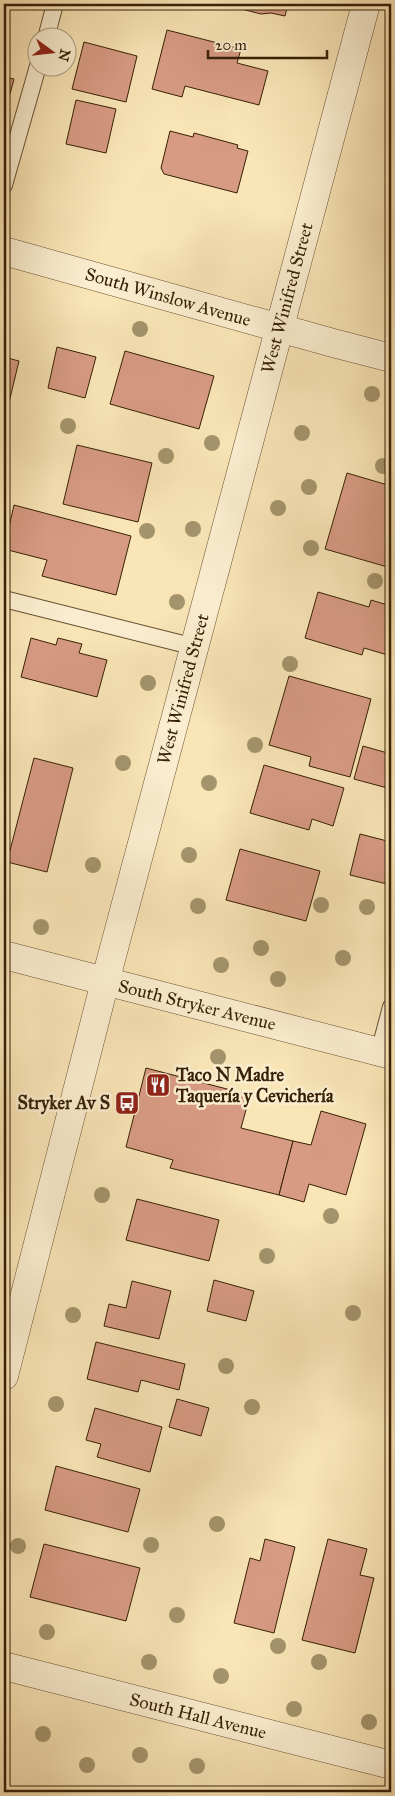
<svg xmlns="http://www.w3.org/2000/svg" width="395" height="1796" font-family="'IM FELL Great Primer',serif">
<rect width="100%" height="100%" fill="#f9e5b6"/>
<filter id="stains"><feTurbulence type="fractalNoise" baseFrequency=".004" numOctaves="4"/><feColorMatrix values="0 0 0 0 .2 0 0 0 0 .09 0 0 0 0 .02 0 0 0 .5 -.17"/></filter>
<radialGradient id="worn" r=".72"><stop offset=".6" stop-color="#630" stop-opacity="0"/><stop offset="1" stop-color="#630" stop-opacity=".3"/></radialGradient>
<g fill="#d79b83" stroke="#372006">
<polygon points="222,4 288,4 285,16 271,13 261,14"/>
<polygon points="167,30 241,49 237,63 268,71 259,105 185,86 182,97 152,89"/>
<polygon points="84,42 137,56 126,102 72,89"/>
<polygon points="4,77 14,79 4,116"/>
<polygon points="76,100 116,109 106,153 66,144"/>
<polygon points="170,131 193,137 194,133 238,145 237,148 248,151 237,193 164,174 161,168"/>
<polygon points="57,347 96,357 85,398 48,388"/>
<polygon points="125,351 214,376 199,429 110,404"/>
<polygon points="4,357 19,361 4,423"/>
<polygon points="77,445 152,463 138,522 63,504"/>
<polygon points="347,473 391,486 391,568 325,549"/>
<polygon points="14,505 131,536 116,595 42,576 47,560 4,549"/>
<polygon points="318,592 369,607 371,600 391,606 391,656 364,648 362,655 305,638"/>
<polygon points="31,638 56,645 58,638 82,644 79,653 107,660 97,697 21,677"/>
<polygon points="289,676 371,699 350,777 309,766 311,757 269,745"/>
<polygon points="363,746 391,754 391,789 354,779"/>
<polygon points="34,758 73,768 47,872 7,862"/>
<polygon points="264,765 344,788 333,826 312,819 309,830 250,813"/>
<polygon points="360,834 391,842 391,885 350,875"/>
<polygon points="240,849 320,871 306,921 226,900"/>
<polygon points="146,1068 250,1095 241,1128 293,1141 279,1195 170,1168 173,1160 126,1147"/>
<polygon points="321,1111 366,1124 346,1195 309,1184 304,1202 279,1195 293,1141 311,1145"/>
<polygon points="137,1199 219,1220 209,1261 126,1240"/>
<polygon points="214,1280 254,1291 246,1321 207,1311"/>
<polygon points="132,1281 171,1291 159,1339 104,1326 109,1304 126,1308"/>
<polygon points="96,1342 185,1364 179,1390 141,1380 138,1392 87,1379"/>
<polygon points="177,1399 209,1408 201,1436 169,1427"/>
<polygon points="95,1408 162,1427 150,1472 97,1457 101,1444 86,1440"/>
<polygon points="56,1466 140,1489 128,1532 45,1510"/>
<polygon points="265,1539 295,1547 274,1633 234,1623 250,1558 260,1561"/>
<polygon points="328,1539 367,1549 360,1575 374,1578 355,1653 302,1640"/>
<polygon points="44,1544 140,1568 126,1621 30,1597"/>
</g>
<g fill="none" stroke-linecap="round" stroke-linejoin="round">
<defs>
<g id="lane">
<polyline points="46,38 55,4"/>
<polyline points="4,185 38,66"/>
<polyline points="4,599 195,647"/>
<polyline points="379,1052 391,1007"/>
</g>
<g id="street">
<polyline points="4,251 333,343 391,358"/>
<polyline points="4,955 391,1055"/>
<polyline points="4,1376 105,982 366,4"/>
<polyline points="4,1666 391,1765"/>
</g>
</defs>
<use href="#lane" stroke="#685132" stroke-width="18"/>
<use href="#street" stroke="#685132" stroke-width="29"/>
<use href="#lane" stroke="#fbeed0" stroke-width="16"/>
<use href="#street" stroke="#fbeed0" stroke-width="28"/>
</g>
<g fill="#a4946c">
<circle cx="140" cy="329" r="8"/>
<circle cx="372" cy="394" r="8"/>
<circle cx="68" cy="426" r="8"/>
<circle cx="302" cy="433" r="8"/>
<circle cx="212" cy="443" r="8"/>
<circle cx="166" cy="456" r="8"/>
<circle cx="383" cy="466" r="8"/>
<circle cx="309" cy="487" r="8"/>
<circle cx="278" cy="508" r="8"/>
<circle cx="193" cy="529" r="8"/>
<circle cx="147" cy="531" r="8"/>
<circle cx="311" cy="548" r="8"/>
<circle cx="375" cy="581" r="8"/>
<circle cx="177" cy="602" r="8"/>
<circle cx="290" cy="664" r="8"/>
<circle cx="148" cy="683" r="8"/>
<circle cx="255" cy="745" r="8"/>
<circle cx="123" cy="763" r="8"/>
<circle cx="209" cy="783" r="8"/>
<circle cx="189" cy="855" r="8"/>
<circle cx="93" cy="865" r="8"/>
<circle cx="321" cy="905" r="8"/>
<circle cx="198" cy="906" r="8"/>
<circle cx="367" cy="907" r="8"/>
<circle cx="41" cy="927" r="8"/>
<circle cx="261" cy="948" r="8"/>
<circle cx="343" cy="958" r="8"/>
<circle cx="221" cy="965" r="8"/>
<circle cx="278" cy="979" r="8"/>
<circle cx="218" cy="1057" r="8"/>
<circle cx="102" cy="1195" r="8"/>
<circle cx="331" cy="1216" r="8"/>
<circle cx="267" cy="1256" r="8"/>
<circle cx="353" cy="1313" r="8"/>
<circle cx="73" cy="1315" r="8"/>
<circle cx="226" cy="1366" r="8"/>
<circle cx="56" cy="1404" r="8"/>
<circle cx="252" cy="1407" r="8"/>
<circle cx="217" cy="1524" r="8"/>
<circle cx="151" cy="1545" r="8"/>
<circle cx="18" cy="1546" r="8"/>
<circle cx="177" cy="1615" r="8"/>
<circle cx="47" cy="1632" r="8"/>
<circle cx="278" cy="1646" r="8"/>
<circle cx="149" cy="1662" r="8"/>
<circle cx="319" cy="1662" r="8"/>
<circle cx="221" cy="1676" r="8"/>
<circle cx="294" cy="1709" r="8"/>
<circle cx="369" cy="1722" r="8"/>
<circle cx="43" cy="1734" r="8"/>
<circle cx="140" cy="1755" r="8"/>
<circle cx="87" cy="1765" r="8"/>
<circle cx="197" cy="1766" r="8"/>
</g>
<defs>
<symbol id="restaurant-square" viewBox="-11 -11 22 22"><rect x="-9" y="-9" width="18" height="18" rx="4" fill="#8f2418" stroke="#fbeed0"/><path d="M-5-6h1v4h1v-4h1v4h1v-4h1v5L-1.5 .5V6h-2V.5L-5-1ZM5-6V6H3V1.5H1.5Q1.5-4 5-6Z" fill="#fff"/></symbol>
<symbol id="bus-square" viewBox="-11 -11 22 22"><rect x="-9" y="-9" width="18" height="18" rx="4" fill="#8f2418" stroke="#fbeed0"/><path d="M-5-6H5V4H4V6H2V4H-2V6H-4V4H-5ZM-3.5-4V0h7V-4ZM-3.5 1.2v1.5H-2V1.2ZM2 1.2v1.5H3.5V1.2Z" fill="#fff"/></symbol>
</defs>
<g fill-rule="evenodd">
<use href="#restaurant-square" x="144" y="1071" width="28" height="28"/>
<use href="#bus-square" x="113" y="1089" width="28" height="28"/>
</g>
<g text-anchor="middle" stroke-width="5" stroke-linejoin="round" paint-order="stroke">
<g font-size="18" fill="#372006" stroke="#fbeed0">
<text transform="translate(168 297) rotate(16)" y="6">South Winslow Avenue</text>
<text transform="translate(287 298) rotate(-75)" y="6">West Winifred Street</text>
<text transform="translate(183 689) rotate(-75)" y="6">West Winifred Street</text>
<text transform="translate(197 1005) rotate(14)" y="6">South Stryker Avenue</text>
<text transform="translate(198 1716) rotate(14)" y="6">South Hall Avenue</text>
</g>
<g font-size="18" font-weight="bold" fill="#372006" stroke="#fbeed0" text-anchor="start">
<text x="176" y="1081">Taco N Madre<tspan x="176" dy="21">Taquería y Cevichería</tspan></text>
<text x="110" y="1109" text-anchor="end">Stryker Av S</text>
</g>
</g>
<rect width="395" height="1796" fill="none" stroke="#f9e5b6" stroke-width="20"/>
<rect x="5" y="5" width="385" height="1786" fill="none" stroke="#372006" stroke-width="2.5"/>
<rect x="10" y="10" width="375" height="1776" fill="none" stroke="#372006"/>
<g transform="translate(52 52) rotate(105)"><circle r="24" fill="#fbeed0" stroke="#ad9c7f"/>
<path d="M0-4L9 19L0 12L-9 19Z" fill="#8f2418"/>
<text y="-8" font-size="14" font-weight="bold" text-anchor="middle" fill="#372006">N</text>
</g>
<path d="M208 50v8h119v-8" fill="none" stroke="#372006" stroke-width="2.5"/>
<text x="215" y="50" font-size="15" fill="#372006" stroke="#fbeed0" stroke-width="4" paint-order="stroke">20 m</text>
<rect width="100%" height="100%" filter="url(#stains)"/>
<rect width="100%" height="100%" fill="url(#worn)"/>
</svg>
